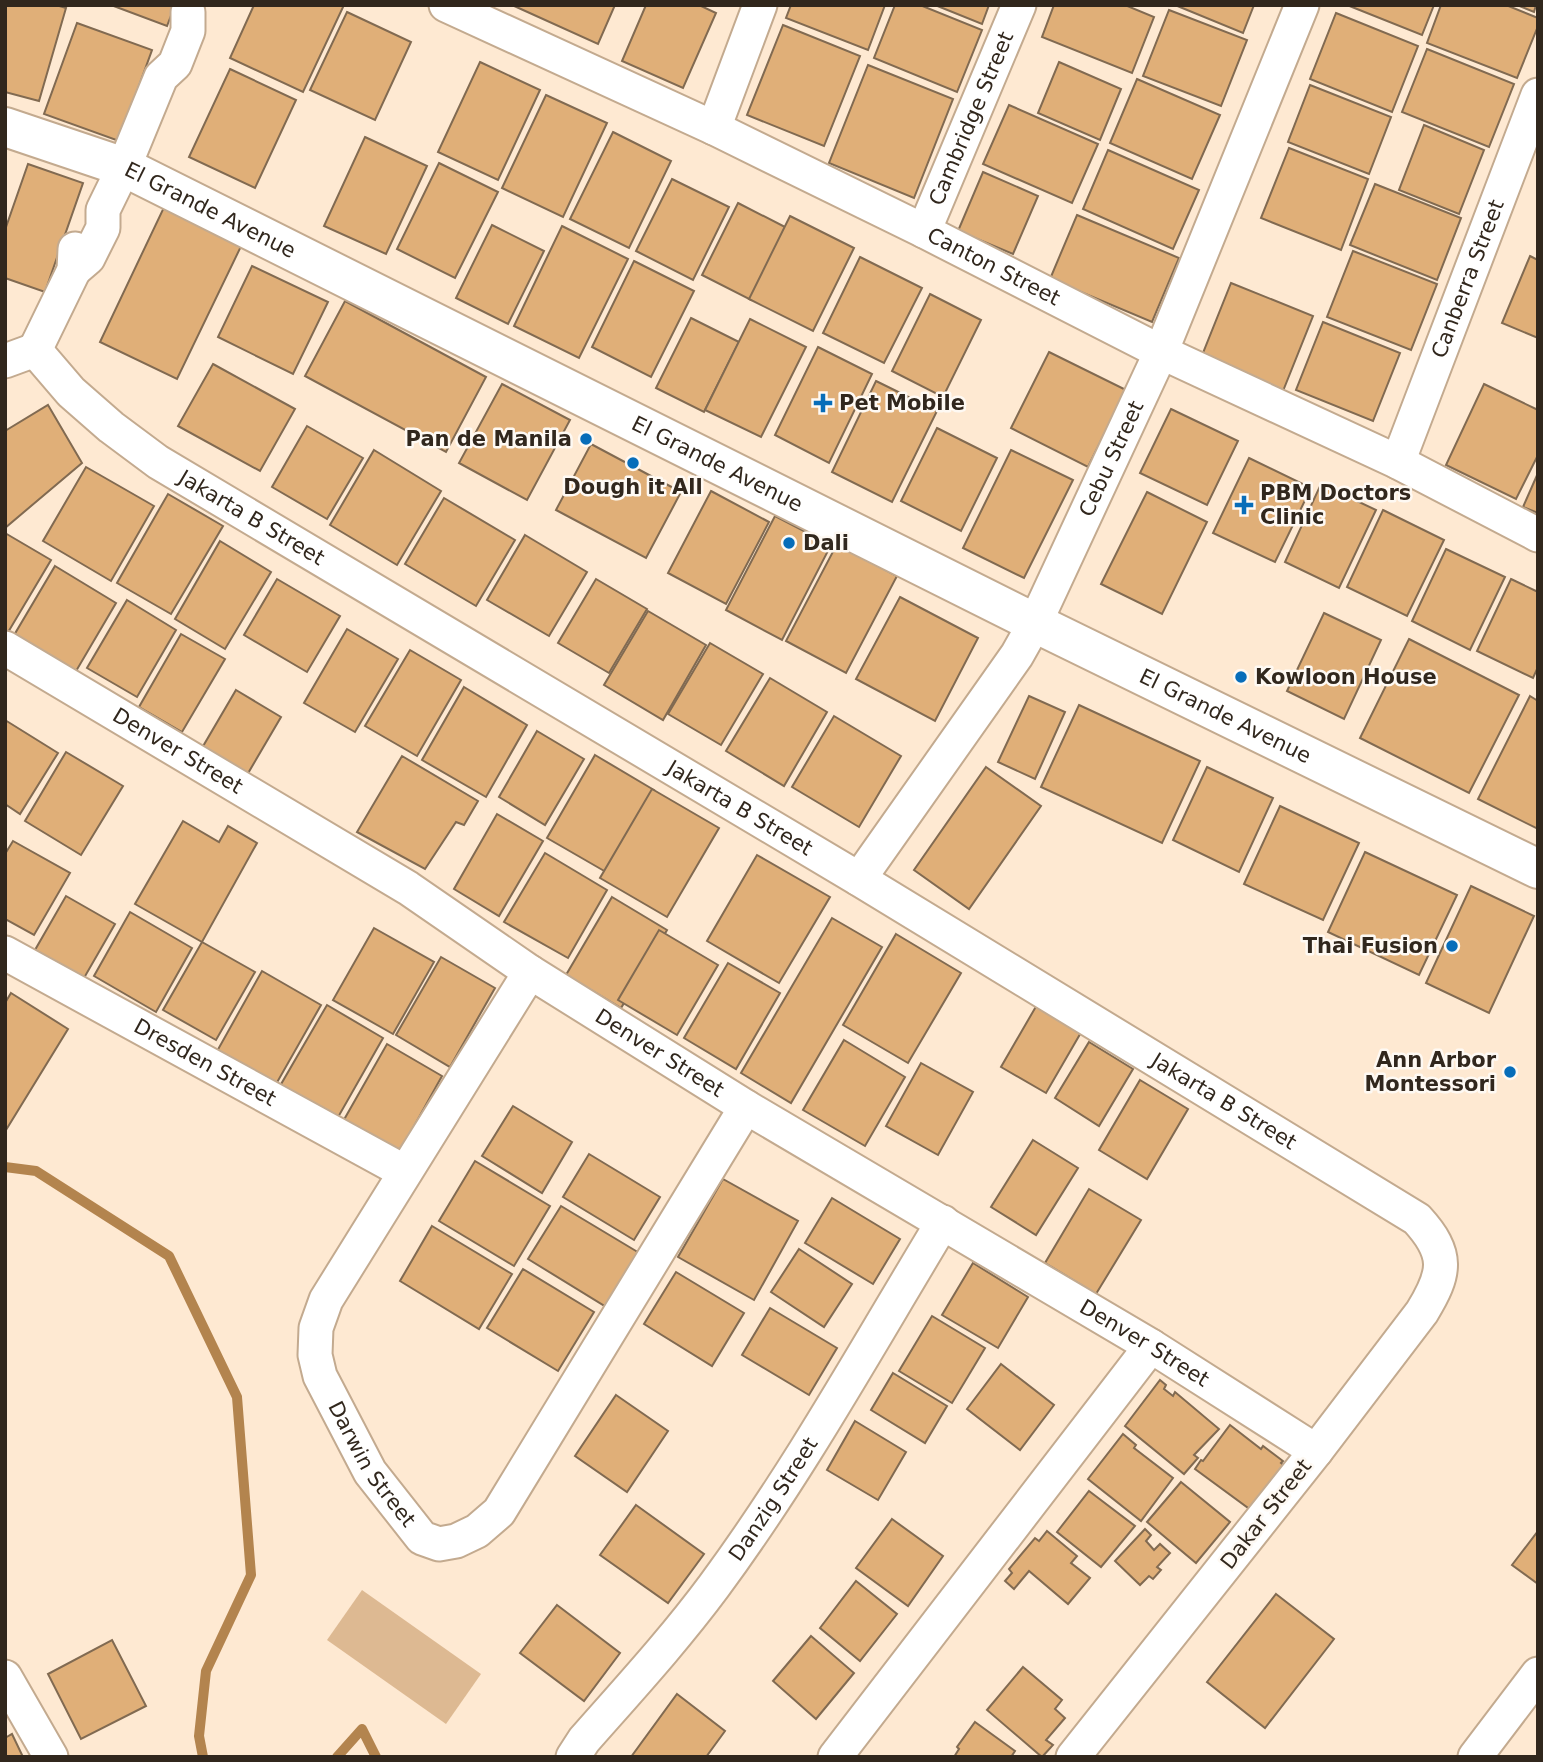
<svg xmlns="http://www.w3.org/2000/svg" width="1543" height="1762" font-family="'DejaVu Sans',sans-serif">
<rect width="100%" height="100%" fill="#fee9d2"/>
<polygon fill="#ddb992" points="362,1590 481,1674 446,1724 327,1640"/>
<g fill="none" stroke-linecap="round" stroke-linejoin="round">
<g stroke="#b3844e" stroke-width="10">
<polyline points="5,1167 36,1171 169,1256 237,1397 251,1575 206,1671 199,1736 203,1757"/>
<polyline points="337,1757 362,1729 376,1757"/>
</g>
</g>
<g fill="#e0af78" stroke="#816a51" stroke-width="2">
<polygon points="5,5 56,5 66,8 39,101 5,92"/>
<polygon points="111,5 175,5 167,26"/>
<polygon points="254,5 344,5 303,92 230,58"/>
<polygon points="512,5 615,5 598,44"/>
<polygon points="646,5 699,5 716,13 683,88 622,61"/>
<polygon points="791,5 885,5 868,50 786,18"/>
<polygon points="895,5 920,5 982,30 957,92 874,58"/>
<polygon points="935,5 989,5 982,24"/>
<polygon points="1054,5 1125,5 1154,17 1132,73 1042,37"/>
<polygon points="1175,5 1254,5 1243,33"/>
<polygon points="1347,5 1434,5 1422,35"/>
<polygon points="1441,5 1506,5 1538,18 1538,26 1517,78 1427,43"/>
<polygon points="1517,5 1536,5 1534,12"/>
<polygon points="1169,10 1247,40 1221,106 1143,76"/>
<polygon points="347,12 411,42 375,120 310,90"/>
<polygon points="1336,13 1418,46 1392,112 1310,79"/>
<polygon points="77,23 152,50 119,141 44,114"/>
<polygon points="783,25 860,56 824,146 747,115"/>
<polygon points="1427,49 1514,84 1489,147 1402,112"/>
<polygon points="480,62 540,90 498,180 438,152"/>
<polygon points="1059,62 1121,89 1100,140 1038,113"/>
<polygon points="868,65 953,99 914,198 829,163"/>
<polygon points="230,69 296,100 255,188 189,157"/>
<polygon points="1137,79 1220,115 1192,179 1110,143"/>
<polygon points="1310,85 1391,117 1369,174 1288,142"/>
<polygon points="546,95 607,123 563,217 502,188"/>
<polygon points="1009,105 1098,144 1072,203 983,164"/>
<polygon points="1424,125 1484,150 1459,214 1399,190"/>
<polygon points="613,132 671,161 629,248 570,219"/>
<polygon points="365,137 427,166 386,254 324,226"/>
<polygon points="1289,148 1368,179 1341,250 1261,218"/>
<polygon points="1108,150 1199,190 1173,249 1083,209"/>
<polygon points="439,163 498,192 455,278 397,249"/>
<polygon points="28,164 83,183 45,292 5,278 5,230"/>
<polygon points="983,172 1038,196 1013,254 958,231"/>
<polygon points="672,179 729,207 693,280 636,251"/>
<polygon points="1375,184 1461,218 1437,280 1350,245"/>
<polygon points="167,201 245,238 177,379 100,342"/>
<polygon points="738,203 787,228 751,300 702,275"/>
<polygon points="1077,215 1179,258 1152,322 1050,279"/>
<polygon points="790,216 854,248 813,331 749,299"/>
<polygon points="492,225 544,251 508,324 456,298"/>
<polygon points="562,226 628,259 579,358 514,326"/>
<polygon points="1353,251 1437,284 1411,350 1327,317"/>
<polygon points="1530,256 1538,260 1538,338 1502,323"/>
<polygon points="860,257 922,288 884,363 823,333"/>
<polygon points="634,261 694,291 651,377 592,347"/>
<polygon points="252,266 328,302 293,374 218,337"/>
<polygon points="1231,283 1313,316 1283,391 1201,358"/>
<polygon points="930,294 981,320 943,397 892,371"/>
<polygon points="345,301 486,377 446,452 305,376"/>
<polygon points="691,318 739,342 704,412 656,388"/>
<polygon points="750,319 806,347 761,437 705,410"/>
<polygon points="1323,322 1400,353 1373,421 1296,390"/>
<polygon points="818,347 872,374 829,463 775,435"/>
<polygon points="1049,352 1126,390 1088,467 1011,428"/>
<polygon points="213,364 295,409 260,471 178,426"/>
<polygon points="876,381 937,411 892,502 832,472"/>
<polygon points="502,384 570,420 527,500 459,463"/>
<polygon points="1484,384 1538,410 1538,455 1516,499 1446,465"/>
<polygon points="48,405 82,463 5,528 5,431"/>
<polygon points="1171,409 1238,441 1207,505 1140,473"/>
<polygon points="307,426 363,458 327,519 272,487"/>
<polygon points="937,428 997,458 961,531 901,501"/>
<polygon points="591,444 681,492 646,558 556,510"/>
<polygon points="374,450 441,491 397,565 330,525"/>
<polygon points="1011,450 1073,480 1024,578 963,548"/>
<polygon points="1249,458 1311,488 1275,562 1213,533"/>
<polygon points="86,467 154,506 111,581 43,541"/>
<polygon points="1538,473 1538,513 1523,507"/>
<polygon points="1321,484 1376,510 1339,588 1285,562"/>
<polygon points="711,491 769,522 726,604 668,573"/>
<polygon points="1147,492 1207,522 1162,614 1101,584"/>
<polygon points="168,494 223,526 171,614 117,583"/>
<polygon points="444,498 515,540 476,606 405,564"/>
<polygon points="1383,510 1444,540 1407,616 1347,587"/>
<polygon points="775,516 831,545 782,640 726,610"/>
<polygon points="5,533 51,560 7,634 5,633"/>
<polygon points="525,535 587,572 549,636 487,600"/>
<polygon points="220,541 271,572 225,649 175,619"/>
<polygon points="837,544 897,576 846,673 786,641"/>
<polygon points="1446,549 1505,577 1470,650 1412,621"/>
<polygon points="55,566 116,603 72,678 10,642"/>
<polygon points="277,579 340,616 307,672 244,635"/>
<polygon points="596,579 647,609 609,673 558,643"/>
<polygon points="1511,579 1538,592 1538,667 1533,678 1477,651"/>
<polygon points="900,597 978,638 935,721 856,679"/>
<polygon points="127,600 176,630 137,697 87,668"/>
<polygon points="648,611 706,645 663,720 604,685"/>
<polygon points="1324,613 1381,640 1344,719 1287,691"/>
<polygon points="347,629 398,659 355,732 304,703"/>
<polygon points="181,634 225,659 182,732 139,707"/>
<polygon points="1409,639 1519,695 1469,793 1360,738"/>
<polygon points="710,643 763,674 721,745 668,714"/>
<polygon points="410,650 461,680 417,756 365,726"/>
<polygon points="770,678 827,712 784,786 726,751"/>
<polygon points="464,687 527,725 486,797 422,760"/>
<polygon points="236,690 281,717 247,775 202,748"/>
<polygon points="1029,696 1065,712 1035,779 998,762"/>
<polygon points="1530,696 1538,701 1538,829 1478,799"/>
<polygon points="1079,705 1200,761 1162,843 1041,787"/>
<polygon points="834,716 901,756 859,827 792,787"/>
<polygon points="5,720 58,753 20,814 5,804"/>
<polygon points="537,731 584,759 545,825 499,797"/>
<polygon points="66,752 123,786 81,855 25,821"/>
<polygon points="595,755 654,790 606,872 547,838"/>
<polygon points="402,756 478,801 464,825 456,822 425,869 357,832"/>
<polygon points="986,767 1041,806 969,909 914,870"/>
<polygon points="1207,767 1273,798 1239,872 1173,840"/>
<polygon points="652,789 719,828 667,917 600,878"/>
<polygon points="1280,806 1359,843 1323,920 1244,884"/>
<polygon points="497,814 543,841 499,916 454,889"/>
<polygon points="183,821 219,842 228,826 257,843 202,942 135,904"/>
<polygon points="13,841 70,873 34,935 5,919 5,854"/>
<polygon points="1365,852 1457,895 1419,975 1328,932"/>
<polygon points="545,853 607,890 568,958 504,922"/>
<polygon points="757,855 830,897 779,983 707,941"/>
<polygon points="1471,886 1534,916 1489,1013 1426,983"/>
<polygon points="66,896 115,924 84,978 35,950"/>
<polygon points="612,897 667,930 621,1008 566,975"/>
<polygon points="130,912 192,948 156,1012 94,976"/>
<polygon points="832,918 882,947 791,1103 741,1073"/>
<polygon points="374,928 434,962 393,1034 333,1000"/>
<polygon points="659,930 718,965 677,1035 618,1000"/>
<polygon points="896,934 961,973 908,1063 843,1025"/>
<polygon points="202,942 255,972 216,1040 163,1010"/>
<polygon points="441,957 495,988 450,1067 396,1035"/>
<polygon points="728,963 780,993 736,1069 684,1038"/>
<polygon points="262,971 321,1005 275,1086 216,1053"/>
<polygon points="11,993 68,1029 6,1130 5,1003"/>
<polygon points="1038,1003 1083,1029 1046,1093 1001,1067"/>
<polygon points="327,1005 383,1038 337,1119 280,1086"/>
<polygon points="844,1040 905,1077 865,1146 803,1110"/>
<polygon points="1089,1042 1133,1069 1099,1126 1055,1098"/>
<polygon points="387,1044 442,1076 397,1157 341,1125"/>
<polygon points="921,1063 973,1092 938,1155 886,1126"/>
<polygon points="1140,1080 1188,1109 1147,1179 1099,1150"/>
<polygon points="513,1106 572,1142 542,1193 482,1156"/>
<polygon points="1033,1140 1078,1168 1036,1235 991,1207"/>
<polygon points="589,1154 660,1197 634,1240 563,1197"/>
<polygon points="475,1161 550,1206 514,1266 439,1221"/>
<polygon points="723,1179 798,1221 754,1300 678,1257"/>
<polygon points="1089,1189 1141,1220 1096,1294 1045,1263"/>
<polygon points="832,1198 900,1239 873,1284 805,1243"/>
<polygon points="561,1206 641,1254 608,1308 528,1259"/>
<polygon points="432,1226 512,1274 479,1329 400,1281"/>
<polygon points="799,1249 852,1284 824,1327 771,1292"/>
<polygon points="973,1263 1028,1297 998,1348 942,1315"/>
<polygon points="523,1269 594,1312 558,1371 487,1328"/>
<polygon points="676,1272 744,1313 712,1366 644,1324"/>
<polygon points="770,1308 837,1348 809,1395 742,1355"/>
<polygon points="932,1316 985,1348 952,1403 899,1371"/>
<polygon points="1001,1364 1054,1405 1020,1450 967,1409"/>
<polygon points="893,1373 947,1406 925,1443 871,1410"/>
<polygon points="1160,1380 1166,1385 1164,1389 1173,1396 1175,1392 1219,1429 1194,1455 1198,1458 1184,1474 1125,1426"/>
<polygon points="616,1395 668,1431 627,1492 575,1456"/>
<polygon points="855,1421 906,1452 878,1500 827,1470"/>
<polygon points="1230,1425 1261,1449 1263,1446 1283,1461 1281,1463 1287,1468 1255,1513 1195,1469 1201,1460 1203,1461"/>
<polygon points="1123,1434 1136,1445 1134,1448 1173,1478 1141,1521 1088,1479"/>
<polygon points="1181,1482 1230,1522 1196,1563 1147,1522"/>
<polygon points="1089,1491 1135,1526 1101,1567 1057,1532"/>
<polygon points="636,1505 704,1554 668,1603 600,1555"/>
<polygon points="892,1519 943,1556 908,1606 856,1568"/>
<polygon points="1145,1529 1151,1535 1146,1541 1154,1550 1160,1544 1170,1553 1157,1567 1161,1570 1153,1579 1149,1576 1140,1585 1115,1561"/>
<polygon points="1047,1531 1077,1556 1071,1563 1090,1578 1068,1604 1029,1571 1014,1589 1005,1581 1012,1573 1009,1569 1035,1538 1039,1541"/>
<polygon points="1538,1531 1538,1584 1512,1565"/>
<polygon points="856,1581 897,1614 860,1661 820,1628"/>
<polygon points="1276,1594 1334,1639 1265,1728 1207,1682"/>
<polygon points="557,1605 620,1653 584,1701 520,1653"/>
<polygon points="811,1636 854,1673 816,1719 773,1681"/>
<polygon points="112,1640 146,1706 81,1739 48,1674"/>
<polygon points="1023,1667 1062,1700 1055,1709 1065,1718 1046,1740 1053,1745 1042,1757 987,1710"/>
<polygon points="677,1694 725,1731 706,1757 631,1757"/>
<polygon points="975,1722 1015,1751 1011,1757 954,1757 959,1749 957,1747"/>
<polygon points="12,1734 23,1757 5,1757 5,1738"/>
</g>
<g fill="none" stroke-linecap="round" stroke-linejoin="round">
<defs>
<g id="minor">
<path id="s1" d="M446,5L714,128L924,231L1161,352L1398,462L1538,535"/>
<polyline points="714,128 760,5"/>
<path id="s2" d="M924,231L1019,5"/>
<polyline points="74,270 88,258 103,228 103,210 124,167 161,77 175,64 188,31 188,12"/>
<path id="s3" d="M35,350L71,392L111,427L158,462L859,879L1417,1219C1449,1254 1446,1273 1422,1312L1316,1451L1073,1757"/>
<polyline points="35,350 74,270 75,249"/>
<polyline points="5,361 35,350"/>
<path id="s4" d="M1398,462L1538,95"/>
<path id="s5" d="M5,648L408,888L530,972L746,1107L1151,1346L1316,1451"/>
<path id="s6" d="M859,879L1017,655L1035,623L1161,352L1302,5"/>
<path id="s7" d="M5,953L405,1172"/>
<path id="s8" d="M530,972L326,1300L316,1328L315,1355L320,1376L370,1472L422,1538L439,1544L456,1541L477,1531L499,1512L746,1107"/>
<polyline points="5,1677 51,1757"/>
<path id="s9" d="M573,1757L584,1740C628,1690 674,1640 714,1586C799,1471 869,1344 943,1222"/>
<polyline points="835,1757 1151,1346"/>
<polyline points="1475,1757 1538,1674"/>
</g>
<g id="tertiary">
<path id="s10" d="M5,127L124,167L1035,623L1538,869"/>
</g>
</defs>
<use href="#minor" stroke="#c3aa8f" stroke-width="37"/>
<use href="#tertiary" stroke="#c3aa8f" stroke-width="42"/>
<use href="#minor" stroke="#fff" stroke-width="33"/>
<use href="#tertiary" stroke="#fff" stroke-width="38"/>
</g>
<g fill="#076db9" stroke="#fef9f3" stroke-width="2.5">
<path d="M819.5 392.5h7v7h7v7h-7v7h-7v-7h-7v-7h7z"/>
<circle cx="586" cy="439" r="7"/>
<circle cx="633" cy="463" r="7"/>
<path d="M1240.5 494.5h7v7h7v7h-7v7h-7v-7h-7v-7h7z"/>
<circle cx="789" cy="543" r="7"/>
<circle cx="1241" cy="677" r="7"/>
<circle cx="1452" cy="946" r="7"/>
<circle cx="1510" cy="1072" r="7"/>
</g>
<g text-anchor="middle" stroke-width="5" stroke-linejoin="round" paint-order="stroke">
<g font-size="21" fill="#31271d" stroke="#fef9f3">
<text dy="7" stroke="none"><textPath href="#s2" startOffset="122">Cambridge Street</textPath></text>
<text dy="7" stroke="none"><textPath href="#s10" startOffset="222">El Grande Avenue</textPath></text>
<text dy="7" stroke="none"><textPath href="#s1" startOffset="607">Canton Street</textPath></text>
<text dy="7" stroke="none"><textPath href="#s4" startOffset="196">Canberra Street</textPath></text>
<text dy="7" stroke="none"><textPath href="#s6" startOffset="492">Cebu Street</textPath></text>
<text dy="7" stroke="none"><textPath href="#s10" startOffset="789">El Grande Avenue</textPath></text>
<text dy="7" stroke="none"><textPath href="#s3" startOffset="276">Jakarta B Street</textPath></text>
<text dy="7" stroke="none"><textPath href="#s10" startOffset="1356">El Grande Avenue</textPath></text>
<text dy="7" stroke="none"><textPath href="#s5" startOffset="201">Denver Street</textPath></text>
<text dy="7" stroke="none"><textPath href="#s3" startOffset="844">Jakarta B Street</textPath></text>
<text dy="7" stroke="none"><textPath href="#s5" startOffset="770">Denver Street</textPath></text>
<text dy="7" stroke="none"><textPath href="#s7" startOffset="228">Dresden Street</textPath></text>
<text dy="7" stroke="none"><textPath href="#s3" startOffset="1410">Jakarta B Street</textPath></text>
<text dy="7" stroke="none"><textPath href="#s5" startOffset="1335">Denver Street</textPath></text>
<text dy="7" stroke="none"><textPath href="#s8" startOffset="567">Darwin Street</textPath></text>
<text dy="7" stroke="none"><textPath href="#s9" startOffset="327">Danzig Street</textPath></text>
<text transform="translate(1266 1514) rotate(-52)" y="7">Dakar Street</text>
</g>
<g font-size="21" font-weight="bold" fill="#31271d" stroke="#fef9f3" text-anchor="start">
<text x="839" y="410">Pet Mobile</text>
<text x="572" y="446" text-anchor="end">Pan de Manila</text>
<text x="633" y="494" text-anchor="middle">Dough it All</text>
<text x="1260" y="500">PBM Doctors<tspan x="1260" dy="24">Clinic</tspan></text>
<text x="803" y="550">Dali</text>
<text x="1255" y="684">Kowloon House</text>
<text x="1438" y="953" text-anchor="end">Thai Fusion</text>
<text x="1496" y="1067" text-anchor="end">Ann Arbor<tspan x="1496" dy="24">Montessori</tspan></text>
</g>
</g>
<rect width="1543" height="1762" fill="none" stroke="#31271d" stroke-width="14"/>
</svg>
